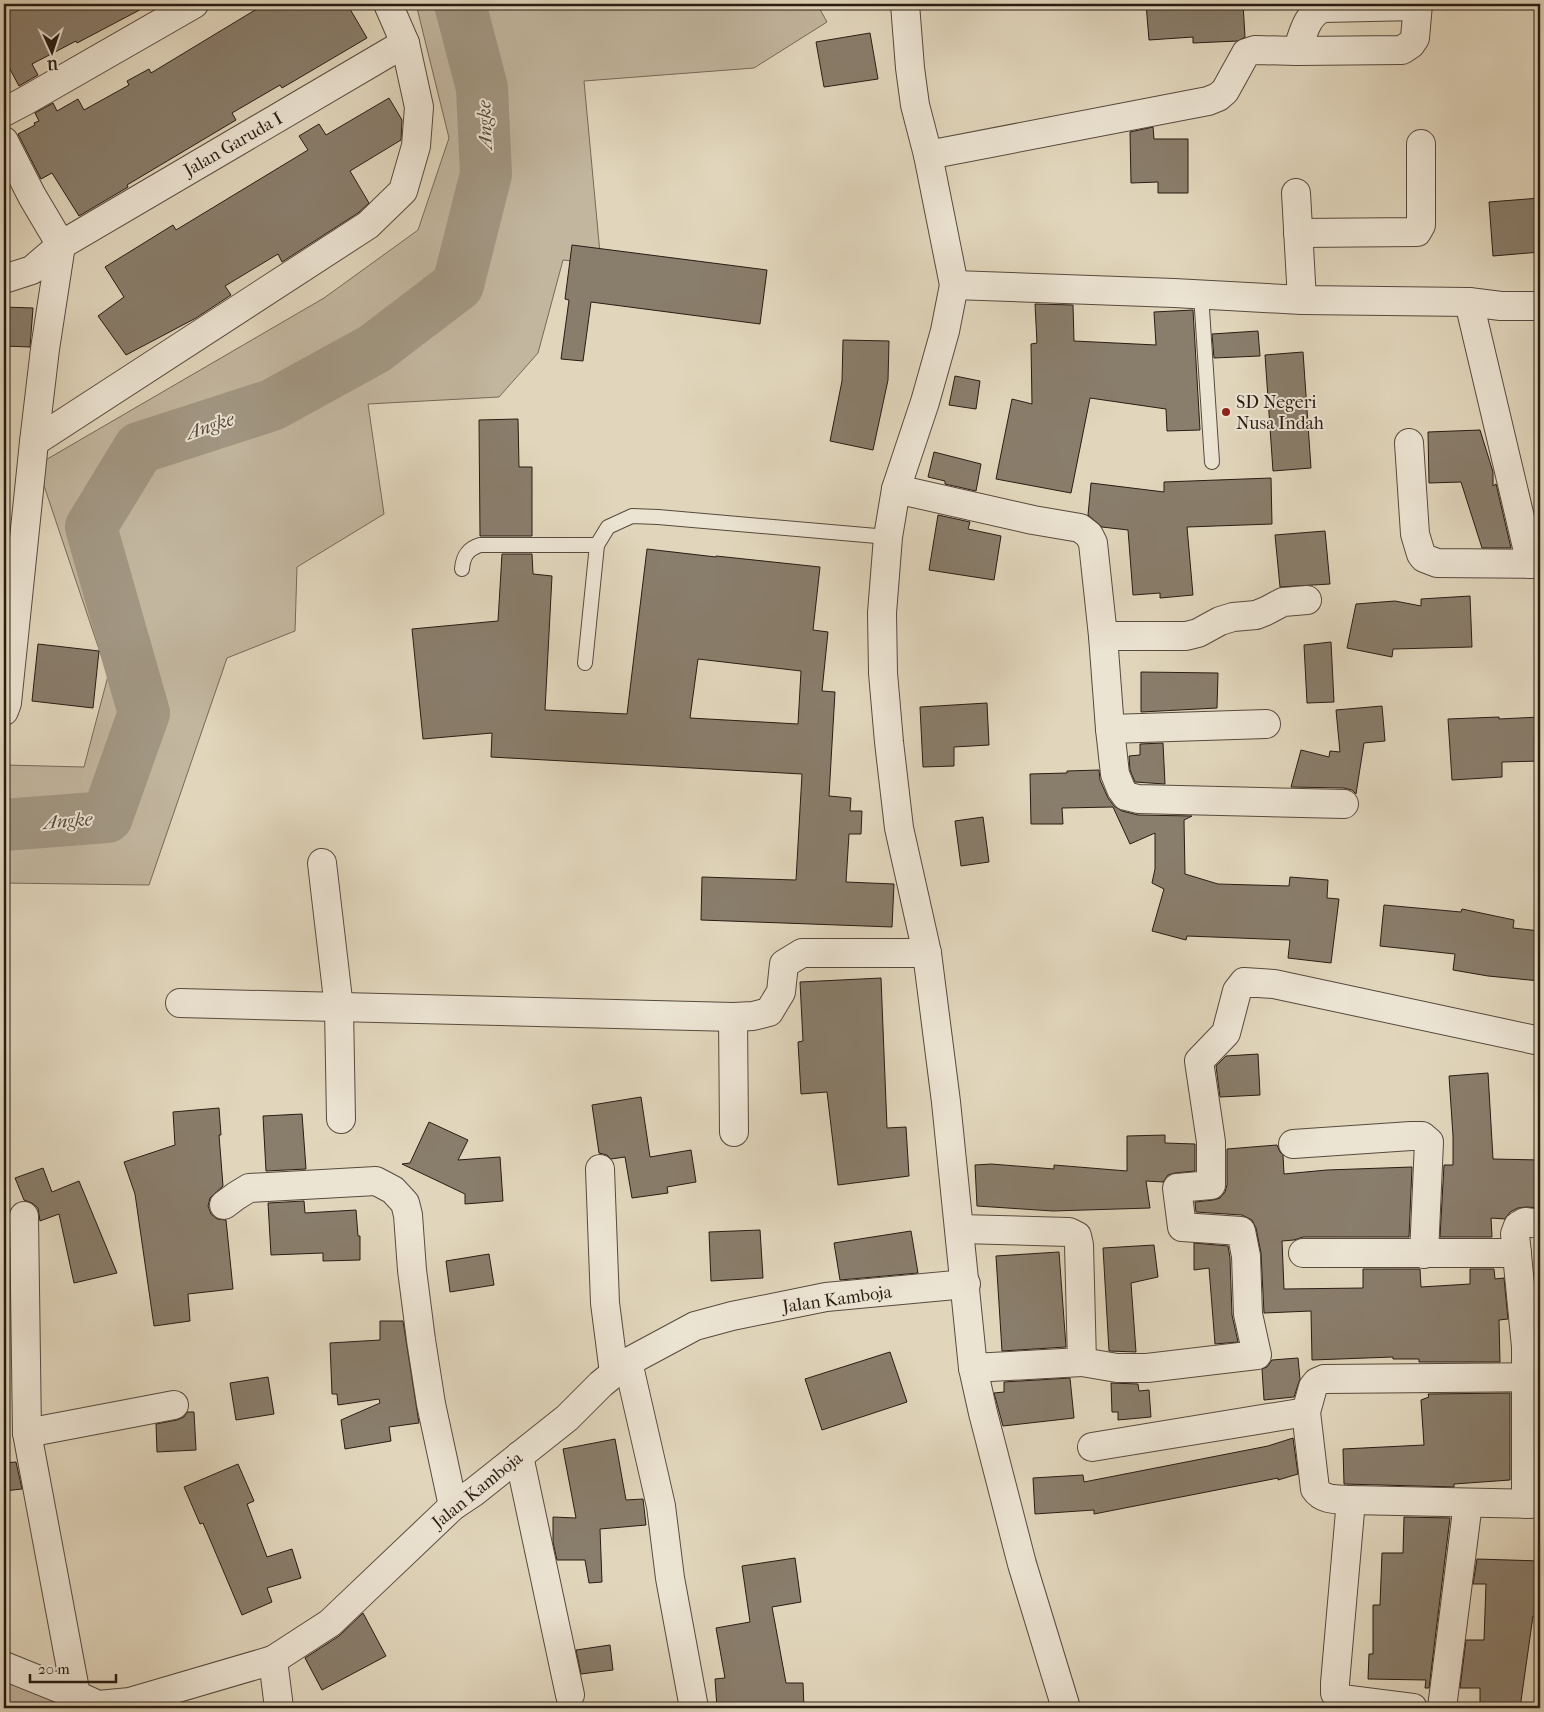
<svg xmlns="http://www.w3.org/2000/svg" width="1544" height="1712" font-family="'IM FELL French Canon',serif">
<rect width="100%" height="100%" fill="#e1d6bc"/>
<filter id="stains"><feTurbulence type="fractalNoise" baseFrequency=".004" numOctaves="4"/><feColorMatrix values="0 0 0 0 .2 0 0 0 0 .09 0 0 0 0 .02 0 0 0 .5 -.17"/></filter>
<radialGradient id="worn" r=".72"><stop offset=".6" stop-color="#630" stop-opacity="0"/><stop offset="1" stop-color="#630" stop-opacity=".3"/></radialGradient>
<g fill="#c2b69f" stroke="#766959">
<polygon points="416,4 817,4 827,22 754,68 584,81 601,264 563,260 538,353 499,397 368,404 384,514 297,567 295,631 227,658 149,885 4,883 4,765 84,767 108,676 37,465 324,298 418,230 449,138"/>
<polygon points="4,1669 101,1708 4,1708"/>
</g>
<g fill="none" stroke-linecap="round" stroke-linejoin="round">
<polyline stroke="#a29783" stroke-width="52" points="4,825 107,817 144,713 91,527 139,448 272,405 374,349 458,285 486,174 482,88 460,4"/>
</g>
<g fill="#897d6b" stroke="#291c13" fill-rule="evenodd">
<polygon points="4,4 151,4 77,43 76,41 32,64 38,75 19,86 4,58"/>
<polygon points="265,4 347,4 367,38 282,88 280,85 232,113 236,120 127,185 128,187 79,216 52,173 41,179 18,134 35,125 34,123 39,121 35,113 53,103 57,111 78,99 84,110 129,85 127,81 149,69 151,73"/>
<polygon points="1146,4 1243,4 1245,37 1238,41 1193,43 1193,37 1149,40"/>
<polygon points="870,33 878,79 824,87 816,42"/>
<polygon points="389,98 402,120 401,140 350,171 369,203 358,213 282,262 278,254 225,286 231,295 196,318 126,355 98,316 124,297 105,267 173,225 176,230 308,150 299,136 319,124 326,135"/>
<polygon points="1153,127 1154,139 1188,139 1188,193 1158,193 1158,182 1131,183 1130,132"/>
<polygon points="1540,198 1540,252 1493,256 1489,202"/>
<polygon points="572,245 767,270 760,324 591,302 583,361 561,359 569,300 565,299"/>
<polygon points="1035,304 1073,305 1074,341 1156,345 1154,312 1193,310 1200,430 1167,431 1166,409 1090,398 1071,493 996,479 1012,399 1032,404 1031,344 1037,343"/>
<polygon points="4,307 33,308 30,347 4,346"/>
<polygon points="1258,331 1260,356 1214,358 1212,334"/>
<polygon points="843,340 889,341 888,380 873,450 830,441 842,381"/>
<polygon points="1303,352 1311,468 1273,471 1265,355"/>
<polygon points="955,376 980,381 976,409 949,405"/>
<polygon points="518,419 519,467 532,467 532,536 480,536 479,420"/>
<polygon points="1480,430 1493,472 1493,486 1496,484 1511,548 1482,548 1461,482 1429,483 1428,432"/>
<polygon points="934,452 981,464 976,491 945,484 945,481 928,477"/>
<polygon points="1271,478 1272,524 1187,527 1193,595 1160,598 1160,593 1133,595 1128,530 1102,527 1088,515 1091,483 1164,492 1164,482"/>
<polygon points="938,515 970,522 968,529 1001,536 994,580 929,570"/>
<polygon points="1325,531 1330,584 1280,587 1275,535"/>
<path d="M647,549L716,557V556L820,567L813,630L828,632L822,691L835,692L829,796L851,798L850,811H862L861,834H849L846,882L894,884L892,927L701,920L702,877L796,880L802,774L491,757L492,733L423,739L412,629L498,621L502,554H532L533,574L552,576L545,710L627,714ZM698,659L801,671L798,724L690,718Z"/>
<polygon points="1470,596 1472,647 1393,649 1392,657 1347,648 1356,604 1395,601 1421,606 1421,599"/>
<polygon points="1331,642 1334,702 1307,703 1304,645"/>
<polygon points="38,644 99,651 93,708 32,701"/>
<polygon points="1141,672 1218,673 1217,708 1141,712"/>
<polygon points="987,703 989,745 954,747 954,766 923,767 920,707"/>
<polygon points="1382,706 1385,741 1364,743 1356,794 1352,790 1344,788 1291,787 1301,750 1329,757 1330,751 1340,752 1336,710"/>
<polygon points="1499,717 1499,719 1540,717 1540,761 1502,762 1502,777 1452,780 1448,719"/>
<polygon points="1163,743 1165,784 1135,782 1130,770 1129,756 1140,755 1140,744"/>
<polygon points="1099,770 1100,780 1108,798 1114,806 1122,811 1138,815 1192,816 1184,820 1185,874 1218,884 1289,886 1290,877 1328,880 1327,898 1339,899 1331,963 1288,958 1290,940 1187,936 1186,940 1152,931 1164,889 1152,883 1155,869 1155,833 1130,844 1113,807 1062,808 1063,824 1031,824 1030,774 1067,773 1067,771"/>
<polygon points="983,817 989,862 961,866 955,821"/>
<polygon points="1384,905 1461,912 1462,909 1514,920 1513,928 1540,931 1540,981 1488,976 1453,970 1455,954 1380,946"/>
<polygon points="881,978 887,1128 906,1127 909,1176 838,1185 827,1092 801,1094 798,1042 803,1041 800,982"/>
<polygon points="1258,1054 1260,1095 1220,1097 1216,1066 1226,1056"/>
<polygon points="1488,1073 1493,1159 1540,1160 1540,1208 1527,1207 1518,1208 1510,1212 1505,1219 1491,1218 1492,1237 1440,1237 1444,1165 1453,1165 1453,1136 1449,1076"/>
<polygon points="641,1097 650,1157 691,1150 696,1182 667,1187 668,1193 632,1198 625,1157 611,1159 607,1155 599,1153 592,1105"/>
<polygon points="219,1108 221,1135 219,1135 223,1186 210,1198 208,1206 211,1214 217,1219 226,1220 233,1289 188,1294 190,1321 154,1326 135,1194 124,1162 175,1145 173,1112"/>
<polygon points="302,1114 306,1169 266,1171 263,1116"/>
<polygon points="429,1122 468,1140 458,1160 500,1157 503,1201 465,1204 465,1194 402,1164 410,1163"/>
<polygon points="1165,1135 1165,1143 1195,1144 1195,1171 1175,1173 1168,1175 1163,1182 1146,1181 1150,1208 1053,1211 977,1206 975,1165 991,1164 1054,1169 1054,1165 1127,1171 1127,1136"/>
<polygon points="1277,1145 1280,1152 1283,1155 1284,1174 1327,1170 1412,1167 1409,1237 1303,1237 1294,1240 1282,1241 1284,1289 1363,1288 1363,1269 1420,1269 1421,1287 1470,1284 1470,1269 1494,1269 1495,1279 1504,1278 1508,1319 1499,1320 1500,1362 1419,1362 1419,1359 1393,1359 1393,1357 1312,1360 1311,1311 1264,1313 1261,1253 1256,1228 1252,1220 1242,1215 1196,1212 1195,1202 1213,1200 1220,1198 1225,1192 1227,1185 1227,1149"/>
<polygon points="43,1168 52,1192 79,1181 117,1273 74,1283 59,1214 40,1221 38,1208 32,1203 24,1200 15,1178"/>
<polygon points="304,1201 305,1213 356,1210 358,1236 360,1236 360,1260 323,1261 323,1253 271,1255 268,1203"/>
<polygon points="760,1230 763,1278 711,1281 709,1232"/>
<polygon points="911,1231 918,1273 840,1280 834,1243"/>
<polygon points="1194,1243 1228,1246 1230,1258 1232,1315 1238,1342 1215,1344 1209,1268 1194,1270"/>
<polygon points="1154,1245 1158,1277 1131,1283 1136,1352 1109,1351 1103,1248"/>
<polygon points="1059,1252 1066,1347 1002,1351 996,1256"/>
<polygon points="489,1254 494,1285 450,1292 446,1261"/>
<polygon points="380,1321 403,1321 419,1423 389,1427 391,1441 345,1449 341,1420 380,1403 379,1399 338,1405 337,1394 332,1394 330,1343 380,1340"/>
<polygon points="890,1352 907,1402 822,1430 805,1379"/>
<polygon points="1298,1358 1300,1379 1294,1397 1264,1400 1262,1369 1267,1367 1272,1360"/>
<polygon points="268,1377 274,1414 236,1420 230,1383"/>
<polygon points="1070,1378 1074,1418 1003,1426 994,1393 1004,1392 1004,1382"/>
<polygon points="1111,1383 1138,1384 1139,1391 1149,1390 1151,1417 1118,1420 1118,1412 1112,1412"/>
<polygon points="1510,1393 1510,1480 1454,1484 1454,1487 1344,1484 1343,1449 1424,1445 1421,1400 1429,1397 1428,1394"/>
<polygon points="187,1412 194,1412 196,1450 157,1452 156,1424 177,1420 184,1417"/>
<polygon points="1293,1438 1298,1474 1278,1480 1278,1478 1094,1514 1094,1510 1035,1514 1033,1478 1083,1475 1084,1482 1268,1446"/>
<polygon points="615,1439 626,1500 643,1499 646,1525 600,1529 602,1582 589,1583 585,1560 557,1560 553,1542 553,1517 576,1518 563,1449"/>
<polygon points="16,1462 22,1489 4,1491 4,1463"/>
<polygon points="238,1464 254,1501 247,1504 267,1557 292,1549 301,1578 267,1588 272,1602 242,1615 203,1523 200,1524 184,1487"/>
<polygon points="1404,1517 1450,1518 1429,1688 1425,1688 1426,1680 1368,1679 1369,1654 1373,1654 1373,1605 1380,1605 1382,1553 1403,1553"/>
<polygon points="795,1558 801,1602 772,1607 786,1683 803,1683 804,1708 717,1708 715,1679 725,1678 716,1628 750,1622 742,1566"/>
<polygon points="1477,1559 1540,1561 1540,1617 1533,1616 1520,1708 1480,1708 1480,1688 1460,1688 1466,1640 1484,1640 1486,1584 1473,1584"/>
<polygon points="363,1613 386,1656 322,1690 305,1658 339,1636"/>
<polygon points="610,1645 613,1670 581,1674 576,1650"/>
</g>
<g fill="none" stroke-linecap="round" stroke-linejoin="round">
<defs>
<g id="service">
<polyline points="1201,294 1212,462"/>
<path d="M462,569C463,557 467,549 480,545H597"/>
<polyline points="585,663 597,545 608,527 632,516 658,517 888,537"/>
</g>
<g id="minor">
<polyline points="905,4 910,68 915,105 928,155 954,285 945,331 925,402 896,489 888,537 882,613 883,673 889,742 899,828 927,953 946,1102 973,1368 983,1413 1022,1564 1066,1708"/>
<polyline points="1297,51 1402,50 1411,44 1415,38 1418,4"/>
<polyline points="4,112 25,101 194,4"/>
<polyline points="4,141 32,196 61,245 32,270 4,279"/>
<path d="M928,155L1208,101L1218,97L1225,91L1246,53L1255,50L1297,51C1303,35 1306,15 1323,8L1418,6"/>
<polyline points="1296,193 1302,300"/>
<polyline points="1298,233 1417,232 1421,225 1421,144"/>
<polyline points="954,285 1174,293 1302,300 1469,302 1501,306 1540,306"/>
<polyline points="1469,302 1531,564"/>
<polyline points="34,442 368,225 403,191 416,146 419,107 405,43 388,4"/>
<polyline points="1409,443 1415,534 1421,554 1424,558 1437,563 1540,564"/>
<polyline points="896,489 1033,520 1080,528 1089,535 1093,543 1103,636 1110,729 1115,774 1121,789 1126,796 1138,799 1344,804"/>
<polyline points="1103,636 1186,636 1198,633 1220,621 1233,617 1256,615 1266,611 1283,602 1307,600"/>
<polyline points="4,711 7,703 34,442 45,349 61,245 405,43"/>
<polyline points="1110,729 1266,724"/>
<polyline points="322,863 339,1008 341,1119"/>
<polyline points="180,1003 733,1017 753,1016 769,1012 781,992 784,964 802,953 927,953"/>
<polyline points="733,1017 734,1132"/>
<polyline points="1293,1144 1411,1136 1422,1136 1429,1142 1424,1254"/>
<polyline points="600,1169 605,1303 614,1373"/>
<polyline points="224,1205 236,1196 249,1188 376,1181 393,1190 405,1203 408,1215 412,1270 421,1340 431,1404 453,1506"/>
<polyline points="24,1216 27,1433 76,1695"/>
<polyline points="960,1229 1069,1232 1077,1236 1079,1245 1082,1362 973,1368"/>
<polyline points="1303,1253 1517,1253"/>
<polyline points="628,1362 661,1506 670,1578 694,1708"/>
<polyline points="1082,1362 1117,1368 1147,1368 1257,1355 1248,1314 1246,1256 1241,1231 1182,1227 1177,1188 1211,1185 1211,1142 1199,1061 1226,1033 1237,991 1244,982 1274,984 1540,1041"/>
<path d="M1540,1377L1324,1379L1317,1382L1313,1387L1306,1412L1315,1489C1323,1501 1338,1499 1351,1500L1540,1504"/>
<polyline points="27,1433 174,1405"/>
<polyline points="1092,1447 1306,1412"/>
<polyline points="519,1456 570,1695"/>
<polyline points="1351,1500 1335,1683 1335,1693 1342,1699 1413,1708"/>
<polyline points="1526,1504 1526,1347 1515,1234 1518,1226 1525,1222 1540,1224"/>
<polyline points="273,1660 279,1708"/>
<polyline points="4,1666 76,1695 98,1705 130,1702 273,1660 330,1623 453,1506 474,1492 567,1418 601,1384 628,1362 695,1326 732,1316 826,1297 966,1284"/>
<polyline points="1442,1708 1468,1503"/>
</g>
</defs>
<use href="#service" stroke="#574a3d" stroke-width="16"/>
<use href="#minor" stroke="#574a3d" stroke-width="30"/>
<use href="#service" stroke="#ece4d3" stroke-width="14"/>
<use href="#minor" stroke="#ece4d3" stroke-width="28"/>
</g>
<circle fill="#8f2418" stroke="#ece4d3" stroke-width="2" cx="1226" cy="412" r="5"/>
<g text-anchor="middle" stroke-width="4" stroke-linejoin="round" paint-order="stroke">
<g font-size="18" fill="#291c13" stroke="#ece4d3">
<text transform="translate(233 144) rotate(-30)" y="6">Jalan Garuda I</text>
<text transform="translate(837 1299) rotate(-8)" y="6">Jalan Kamboja</text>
<text transform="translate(477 1490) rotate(-39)" y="6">Jalan Kamboja</text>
</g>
<g font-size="18" fill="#291c13" stroke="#ece4d3" text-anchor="start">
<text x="1236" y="408">SD Negeri<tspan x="1236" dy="21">Nusa Indah</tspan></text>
</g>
<g font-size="19" font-style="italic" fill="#53473a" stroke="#ece4d3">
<text transform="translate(484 125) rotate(-92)" y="7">Angke</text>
<text transform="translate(210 425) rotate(-18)" y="7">Angke</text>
<text transform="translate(68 820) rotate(-4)" y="7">Angke</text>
</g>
</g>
<rect width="1544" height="1712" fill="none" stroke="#e1d6bc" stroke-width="20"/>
<rect x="5" y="5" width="1534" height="1702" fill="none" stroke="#291c13" stroke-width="2.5"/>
<rect x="10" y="10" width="1524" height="1692" fill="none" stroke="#291c13"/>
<g transform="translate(52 52) rotate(177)" stroke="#ece4d3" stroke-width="4" paint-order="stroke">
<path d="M0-4L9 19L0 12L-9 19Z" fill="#291c13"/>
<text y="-8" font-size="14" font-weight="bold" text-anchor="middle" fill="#291c13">U</text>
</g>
<path d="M30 1674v8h86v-8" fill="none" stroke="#291c13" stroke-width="2.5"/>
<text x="38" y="1674" font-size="15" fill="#291c13" stroke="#ece4d3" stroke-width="4" paint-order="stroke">20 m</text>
<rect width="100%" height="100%" filter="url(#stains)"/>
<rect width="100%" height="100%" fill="url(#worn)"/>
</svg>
